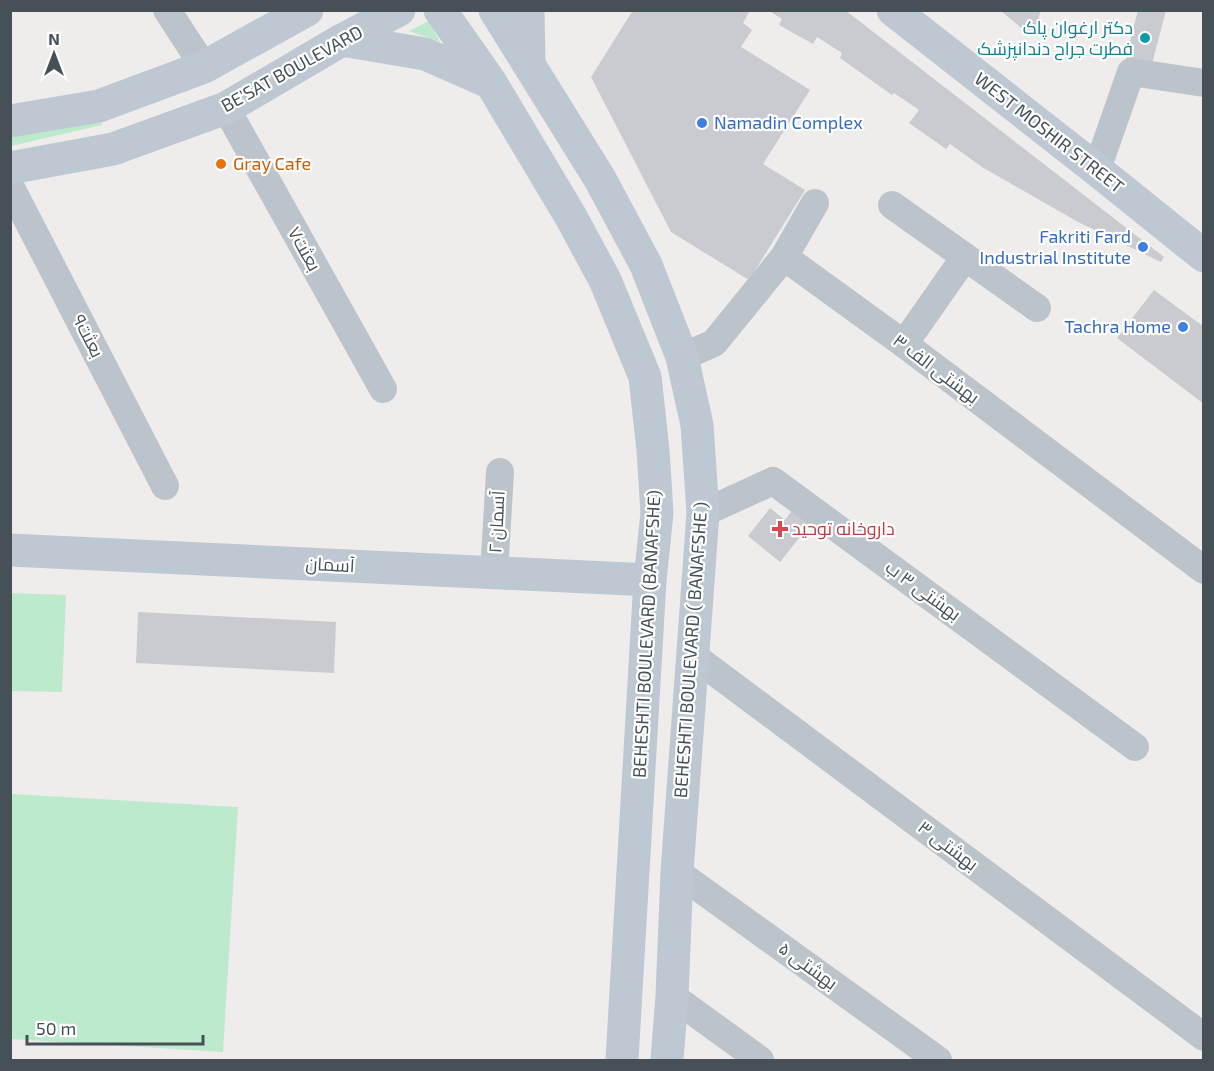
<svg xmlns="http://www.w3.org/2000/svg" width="1214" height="1071" font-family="'Exo 2',Cairo,sans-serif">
<rect width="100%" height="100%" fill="#efecec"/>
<g fill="#bdeacc">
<polygon points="429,21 440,42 409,31"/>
<polygon points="101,117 102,125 11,146 11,134"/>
<polygon points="11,593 66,595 62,692 11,691"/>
<polygon points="11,794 238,807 223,1052 11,1039"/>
</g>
<g fill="#cacbd0">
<polygon points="633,10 750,10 743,23 752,30 741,47 810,90 763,164 805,190 749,280 671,232 591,77"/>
<polygon points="768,10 845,10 1164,257 1161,262 1078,222 982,167 950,144 946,149 909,123 919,110 894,93 892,95 840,58 842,53 817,37 813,44 779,25 782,19"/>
<polygon points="1000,10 1041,10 1032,37"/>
<polygon points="1138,10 1166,10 1150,72 1124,65"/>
<polygon points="1154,290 1204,327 1204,404 1117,338"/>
<polygon points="770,508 785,520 793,509 811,523 780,562 748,536"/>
<polygon points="138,612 336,622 334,673 136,663"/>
</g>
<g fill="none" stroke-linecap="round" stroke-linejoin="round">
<g stroke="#bbc4ca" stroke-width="28">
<polyline points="167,10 204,67"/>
<polyline points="226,108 383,389"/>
<polyline points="1102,155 1131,72 1204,83"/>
<polyline points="10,186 165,486"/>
<polyline points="892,205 1037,308"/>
<polyline points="784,257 815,203"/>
<polyline points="904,344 965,257"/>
<polyline points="682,357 714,343 784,257 904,344 1204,570"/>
<polyline points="703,513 773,481 1135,747"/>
<polyline points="494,573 500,472"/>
<polyline points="692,655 1204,1037"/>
<polyline points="677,872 938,1060"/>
<polyline points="672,996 760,1060"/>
</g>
<g stroke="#bec8d2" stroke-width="33">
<polyline points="440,10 491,83 571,217 605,280 645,377 653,450 657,513 650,580 622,1060"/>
<polyline points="495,10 600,179 646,265 682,357 697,425 703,513 677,872 672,996 667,1060"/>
<polyline points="528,10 529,64"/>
<polyline points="893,10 1097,170 1204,256"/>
<polyline points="342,40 425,54 491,83"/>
<polyline points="10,121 99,106 204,67 307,10"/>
<polyline points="10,168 113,149 226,108 342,40 399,10"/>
<polyline points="10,550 650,580"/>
</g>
</g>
<circle fill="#0f9aa8" stroke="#fff" stroke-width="2" cx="1145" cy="38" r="6"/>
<g fill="#3f7fe0" stroke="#fff" stroke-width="2">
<circle cx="702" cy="123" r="6"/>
<circle cx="1143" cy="247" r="6"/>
<circle cx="1183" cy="327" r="6"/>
</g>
<circle fill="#e8710a" stroke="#fff" stroke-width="2" cx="221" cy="164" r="6"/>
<path fill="#e0444e" stroke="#fff" stroke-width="2" d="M777 520h6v6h6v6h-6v6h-6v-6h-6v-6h6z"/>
<g text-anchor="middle" stroke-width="4.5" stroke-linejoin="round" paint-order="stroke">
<g font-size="18" fill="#0d838f" stroke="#fff" text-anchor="end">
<text x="1133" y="34">دکتر ارغوان پاک<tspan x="1133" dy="21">فطرت جراح دندانپزشک</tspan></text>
</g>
<g font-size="18" fill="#465057" stroke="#fff">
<text transform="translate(292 69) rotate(-29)" y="6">BE'SAT BOULEVARD</text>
<text transform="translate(1049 133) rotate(38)" y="6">WEST MOSHIR STREET</text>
<text transform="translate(304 249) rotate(61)" y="6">بعثت۷</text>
<text transform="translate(88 336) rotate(63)" y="6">بعثت۹</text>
<text transform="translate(936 369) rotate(37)" y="6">بهشتی الف ۳</text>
<text transform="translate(497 522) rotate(-87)" y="6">۲ آسمان</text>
<text transform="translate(330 565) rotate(3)" y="6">آسمان</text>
<text transform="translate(923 591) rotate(36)" y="6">بهشتی ۳ ب</text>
<text transform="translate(647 634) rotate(-87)" y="6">BEHESHTI BOULEVARD (BANAFSHE)</text>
<text transform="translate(691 650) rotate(-86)" y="6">BEHESHTI BOULEVARD ( BANAFSHE )</text>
<text transform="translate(948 846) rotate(37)" y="6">بهشتی ۳</text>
<text transform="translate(808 966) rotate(36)" y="6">بهشتی ۵</text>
</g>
<g font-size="18" fill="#366cbe" stroke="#fff" text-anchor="end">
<text x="714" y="129" text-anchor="start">Namadin Complex</text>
<text x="1131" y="243">Fakriti Fard<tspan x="1131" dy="21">Industrial Institute</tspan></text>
<text x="1171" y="333">Tachra Home</text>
</g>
<g font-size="18" fill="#c56008" stroke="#fff" text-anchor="start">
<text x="233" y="170">Gray Cafe</text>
</g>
<g font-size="18" fill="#be3a42" stroke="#fff" text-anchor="start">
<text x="792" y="535">داروخانه توحید</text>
</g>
</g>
<rect width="1214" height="1071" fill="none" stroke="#465057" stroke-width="24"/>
<g transform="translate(54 54)" stroke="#ffffff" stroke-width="4.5" paint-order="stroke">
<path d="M0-4.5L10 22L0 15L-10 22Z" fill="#465057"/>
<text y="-9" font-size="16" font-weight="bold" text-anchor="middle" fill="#465057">N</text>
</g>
<path d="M27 1035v9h176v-9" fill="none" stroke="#465057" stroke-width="3"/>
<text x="36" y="1035" font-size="18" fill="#465057" stroke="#ffffff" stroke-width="4.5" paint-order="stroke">50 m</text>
</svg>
